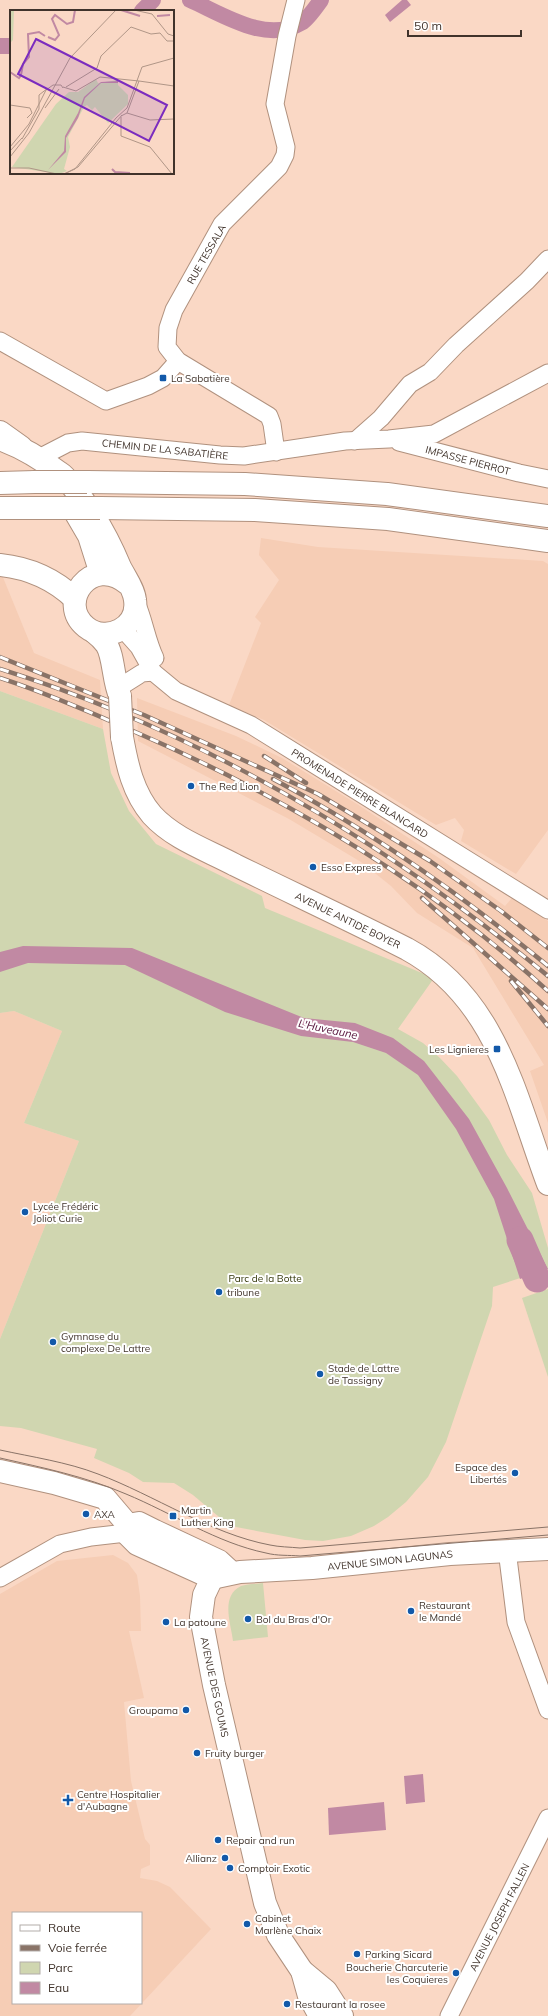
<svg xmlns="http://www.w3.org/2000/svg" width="548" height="2016" font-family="Mulish,sans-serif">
<rect width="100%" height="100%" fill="#fad8c5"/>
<g fill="#f6cdb5" fill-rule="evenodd">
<polygon points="261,538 318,547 543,561 548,564 548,830 516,874 461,841 464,830 455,818 436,825 264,720 229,705 261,623 255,617 279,580 259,555"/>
<polygon points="0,574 2,575 34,653 100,680 103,729 0,691"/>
<polygon points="137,698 236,736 282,758 357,804 439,858 505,906 512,898 548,921 548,1123 530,1071 544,1065 473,948 417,913 391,886 361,862 289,819 138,741"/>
<polygon points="14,1011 62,1031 24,1123 79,1141 0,1339 0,1013"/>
<path d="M113,1555L128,1563L137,1575L140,1596L141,1631H129L144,1698L124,1702L131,1781L145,1839L150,1845V1865L141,1869L140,1878L157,1881L170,1887L211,1929L130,2016H0V1594L57,1561ZM13,1913H141V2003H13Z"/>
</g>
<g fill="#d0d6b0">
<polygon points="0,691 103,729 111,773 129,811 156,844 262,896 265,908 434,978 398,1029 423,1043 440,1058 457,1076 489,1120 507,1155 532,1193 548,1248 548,1269 493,1287 492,1306 446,1442 428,1477 406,1502 388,1517 374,1526 351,1536 323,1541 305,1540 236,1527 225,1522 193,1495 174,1483 143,1482 129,1473 94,1458 97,1449 21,1428 0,1426 0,1339 79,1141 24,1123 62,1031 14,1011 0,1013"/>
<polygon points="548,1289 548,1377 522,1298"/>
<path d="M263,1583L268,1637L233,1641C231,1624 220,1596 241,1586C247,1584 256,1584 263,1583Z"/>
</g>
<g fill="#c189a3">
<polygon points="402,0 407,0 411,5 390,22 385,15"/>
<polygon points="23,946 132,948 304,1018 355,1023 393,1038 424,1061 469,1119 507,1188 548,1269 520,1279 494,1199 456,1129 418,1075 386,1053 353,1042 301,1036 225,1012 125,965 28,963 0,972 0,952"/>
<polygon points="423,1774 425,1802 406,1804 404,1776"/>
<polygon points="384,1802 386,1830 329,1835 328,1808"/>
</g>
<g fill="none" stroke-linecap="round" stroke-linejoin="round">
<g stroke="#c189a3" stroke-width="16">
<path d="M190,0C222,14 266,44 301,23C308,19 316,7 321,0"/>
<polyline points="142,11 153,0"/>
<polyline points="0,46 11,46"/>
</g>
<polyline stroke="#c189a3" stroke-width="27" points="520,1240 537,1279"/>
<defs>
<g id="minor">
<polyline points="0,341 106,401 148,386 163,378 178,361"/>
<polyline points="355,441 381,418 410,384 430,372 456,345 527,281 548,259"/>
<polyline points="399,442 519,473 548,479"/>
<polyline points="276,452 272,424 269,416 178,361 167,347 168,328 174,310 222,224 279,167 285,155 286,147 275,104 287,36 296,0"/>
<polyline points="37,459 68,443 82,441 220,455 244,456 345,441 389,439 434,434 548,373"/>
<path d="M135,600C144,619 146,639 155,658"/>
<polyline points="123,629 139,647 153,672 176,691 251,725 548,910"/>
<polyline points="123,685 142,673 153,672"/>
<polyline points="507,1550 516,1622 548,1710"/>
<polyline points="0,1578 60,1544 91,1537 126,1533"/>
<polyline points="449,2016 548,1818"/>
</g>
<g id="major">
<path d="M2,440C21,447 44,461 60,473C65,476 69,482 72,486C93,511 108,538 120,567C125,577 134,589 135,600C139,627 107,644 86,627C56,603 91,553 128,584"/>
<polyline points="75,512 89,536 101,574"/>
<path d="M95,633C99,636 103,640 106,644C114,655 113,681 120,696"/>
<path d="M122,737C127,765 133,793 152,815C174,839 207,850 235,865C292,893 350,920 407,949C497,998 515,1096 548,1184"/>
<polyline points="0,1471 54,1483 105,1498 128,1525"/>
<polyline points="128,1525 126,1533 137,1544 212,1578 240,1572 312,1568 450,1554 548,1549"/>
<polyline points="128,1525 139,1523 155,1531 219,1561 232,1573"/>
<polyline points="212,1578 204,1595 201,1617 214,1685 265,1903 278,1935 302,1971 309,1996 320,2016"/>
<polyline points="302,1971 326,1991 342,2016"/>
</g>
<g id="highway">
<polyline points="0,432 21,447"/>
<polyline points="87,482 245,484 387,494 548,516"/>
<polyline points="0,483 35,482"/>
<polyline points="0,508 61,508"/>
<polyline points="100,508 255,510 388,519 548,541"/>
<path d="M0,565C29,568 54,579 75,599"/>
</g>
</defs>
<use href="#minor" stroke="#b0917e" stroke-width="19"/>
<use href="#major" stroke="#b0917e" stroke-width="24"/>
<use href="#highway" stroke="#b0917e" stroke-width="24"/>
<use href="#minor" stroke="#fff" stroke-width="17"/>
<use href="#major" stroke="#fff" stroke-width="22"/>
<use href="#highway" stroke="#fff" stroke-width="22"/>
<g stroke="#897367" stroke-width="1">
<path d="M0,1450C32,1457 67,1462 98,1474C154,1495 211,1534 270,1545C279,1547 290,1547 300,1548L548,1527"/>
<path d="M0,1458C44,1468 84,1476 126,1494C172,1513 217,1543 266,1553C277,1556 289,1555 300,1556L548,1535"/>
</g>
<defs>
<g id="rail">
<polyline points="0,657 144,715 318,794 430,861 501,911 548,948"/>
<path d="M0,669C201,732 386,842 548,976"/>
<path d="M0,678C46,693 90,712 133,731C283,796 427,881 548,991"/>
<polyline points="264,756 306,783"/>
<path d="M273,779C371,831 462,895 548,966"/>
<polyline points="422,898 548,1009"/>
<polyline points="511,981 548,1026"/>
</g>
</defs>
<use href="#rail" stroke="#897367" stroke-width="4.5"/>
<use href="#rail" stroke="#fff" stroke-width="3" stroke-dasharray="9" stroke-linecap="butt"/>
<defs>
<polyline id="major-bridge" points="120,696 122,737"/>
<g id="highway-bridge">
<polyline points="35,482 87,482"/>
<polyline points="61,508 100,508"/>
</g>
</defs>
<use href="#major-bridge" stroke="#b0917e" stroke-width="24" stroke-linecap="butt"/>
<use href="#highway-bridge" stroke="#b0917e" stroke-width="24" stroke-linecap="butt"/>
<use href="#major-bridge" stroke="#fff" stroke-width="22"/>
<use href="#highway-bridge" stroke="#fff" stroke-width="22"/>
</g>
<g fill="#1259a9" stroke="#fff" stroke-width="1.5">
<rect x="159" y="374" width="8" height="8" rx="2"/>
<circle cx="191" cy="786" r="4"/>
<circle cx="313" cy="867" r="4"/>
<rect x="493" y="1045" width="8" height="8" rx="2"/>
<circle cx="25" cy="1212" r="4"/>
<circle cx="219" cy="1292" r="4"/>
<circle cx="53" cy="1342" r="4"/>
<circle cx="320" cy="1374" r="4"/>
<circle cx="515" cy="1473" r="4"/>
<circle cx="86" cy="1514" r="4"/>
<rect x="169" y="1512" width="8" height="8" rx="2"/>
<circle cx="411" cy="1611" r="4"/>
<circle cx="248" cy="1619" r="4"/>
<circle cx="166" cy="1622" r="4"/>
<circle cx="186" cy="1710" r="4"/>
<circle cx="197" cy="1753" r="4"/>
<path d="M66 1794h4v4h4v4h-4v4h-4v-4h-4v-4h4z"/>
<circle cx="218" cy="1840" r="4"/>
<circle cx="225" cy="1858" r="4"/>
<circle cx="230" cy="1868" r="4"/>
<circle cx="247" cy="1924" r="4"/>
<circle cx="357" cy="1954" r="4"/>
<circle cx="456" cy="1973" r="4"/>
<circle cx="287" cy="2004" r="4"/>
</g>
<g text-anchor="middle" stroke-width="4" stroke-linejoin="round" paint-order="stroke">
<g font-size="10" fill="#40332b" stroke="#fff">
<text transform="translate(206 254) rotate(-60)" y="4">RUE TESSALA</text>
<text transform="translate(165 449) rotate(6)" y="4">CHEMIN DE LA SABATIÈRE</text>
<text transform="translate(468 460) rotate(15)" y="4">IMPASSE PIERROT</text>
<text transform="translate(360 793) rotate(32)" y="4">PROMENADE PIERRE BLANCARD</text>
<text transform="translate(348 920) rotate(26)" y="4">AVENUE ANTIDE BOYER</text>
<text transform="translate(390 1560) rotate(-6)" y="4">AVENUE SIMON LAGUNAS</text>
<text transform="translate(215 1687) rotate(78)" y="4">AVENUE DES GOUMS</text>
<text transform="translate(499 1917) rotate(-63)" y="4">AVENUE JOSEPH FALLEN</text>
</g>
<g font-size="10" fill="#40332b" stroke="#fff" text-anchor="start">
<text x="171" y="382">La Sabatière</text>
<text x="199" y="790">The Red Lion</text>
<text x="321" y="871">Esso Express</text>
<text x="489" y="1053" text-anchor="end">Les Lignieres</text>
<text x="33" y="1210">Lycée Frédéric<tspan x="33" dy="12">Joliot Curie</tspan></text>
<text x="227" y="1296">tribune</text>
<text x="61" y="1340">Gymnase du<tspan x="61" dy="12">complexe De Lattre</tspan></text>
<text x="328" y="1372">Stade de Lattre<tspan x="328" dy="12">de Tassigny</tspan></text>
<text x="507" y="1471" text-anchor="end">Espace des<tspan x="507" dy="12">Libertés</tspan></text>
<text x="181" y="1514">Martin<tspan x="181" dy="12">Luther King</tspan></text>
<text x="94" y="1518">AXA</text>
<text x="419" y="1609">Restaurant<tspan x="419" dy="12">le Mandé</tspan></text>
<text x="256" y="1623">Bol du Bras d'Or</text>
<text x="174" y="1626">La patoune</text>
<text x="178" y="1714" text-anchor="end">Groupama</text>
<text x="205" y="1757">Fruity burger</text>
<text x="77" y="1798">Centre Hospitalier<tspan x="77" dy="12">d'Aubagne</tspan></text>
<text x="226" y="1844">Repair and run</text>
<text x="217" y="1862" text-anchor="end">Allianz</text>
<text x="238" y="1872">Comptoir Exotic</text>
<text x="255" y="1922">Cabinet<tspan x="255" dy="12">Marlène Chaix</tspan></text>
<text x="365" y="1958">Parking Sicard</text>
<text x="448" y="1971" text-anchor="end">Boucherie Charcuterie<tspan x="448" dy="12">les Coquieres</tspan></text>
<text x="295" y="2008">Restaurant la rosee</text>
</g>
<g font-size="10" fill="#323609" stroke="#fff">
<text x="265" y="1282">Parc de la Botte</text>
</g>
<g font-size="11" font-style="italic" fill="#551239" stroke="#fff">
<text transform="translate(328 1029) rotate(12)" y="4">L'Huveaune</text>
</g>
</g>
<g transform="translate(10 10)">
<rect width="164" height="164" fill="#fad8c5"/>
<path d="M0,0H4L3,30L0,33ZM86,69L88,73L108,70V75L118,85V94L98,113L85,97L82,100L77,95L74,97L58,127L60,137L54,159L57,161L49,164L2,157L46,94L59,82H68Z" fill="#d0d6b0"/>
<path d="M108,71V73H91L75,88L68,108L56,128V142L38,160L54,141L55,126L68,103L74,87L91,72Z" fill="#c189a3"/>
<path fill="none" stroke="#c189a3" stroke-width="2" d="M111,0L130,6M147,6L160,5M38,27L45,30L49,25L42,9L45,5L57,14L63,12L65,0M0,62L9,68L11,65L13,54L19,47L18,24L29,22L35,26M102,159L105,162L120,163"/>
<path fill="none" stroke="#b09687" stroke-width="1" d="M124,0L142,4L158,24L164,26M129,71L164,76M53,77L66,81L90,67L129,71L117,103L111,106M56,77L87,58L91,46L121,17L141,24L150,23L157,31H164M0,95L20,98L22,103L17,108M35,98L49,79M117,103L140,110L164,109M111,107V126L140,137L162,164M12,129L29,99V85L38,78M0,137L19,114L36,80L43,75H51L53,78M0,141L12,128M0,147L19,123L60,48L106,0M0,158H19L47,164M54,164L68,157L112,105M54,164L65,159L106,108L117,98L132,57L164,48"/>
<path fill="#7b2cbf" fill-opacity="0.15" stroke="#7b2cbf" stroke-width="2" d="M26,29L157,95L139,131L8,64Z"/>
<rect width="164" height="164" fill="none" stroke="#40332b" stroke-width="2"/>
</g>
<rect x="12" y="1912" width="130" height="92" fill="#ffffff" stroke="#b3adaa"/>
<rect x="20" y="1925" width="20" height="6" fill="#ffffff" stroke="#b3adaa"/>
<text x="48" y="1932" font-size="12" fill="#40332b">Route</text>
<rect x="20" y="1945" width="20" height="6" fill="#897367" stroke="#b3adaa"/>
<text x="48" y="1952" font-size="12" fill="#40332b">Voie ferrée</text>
<rect x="20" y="1962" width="20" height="12" fill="#d0d6b0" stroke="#b3adaa"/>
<text x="48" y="1972" font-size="12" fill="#40332b">Parc</text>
<rect x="20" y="1982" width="20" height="12" fill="#c189a3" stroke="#b3adaa"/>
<text x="48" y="1992" font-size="12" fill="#40332b">Eau</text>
<path d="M408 30v6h113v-6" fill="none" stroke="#40332b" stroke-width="2"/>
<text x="414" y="30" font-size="12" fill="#40332b" stroke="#ffffff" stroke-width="3" paint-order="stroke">50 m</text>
</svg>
